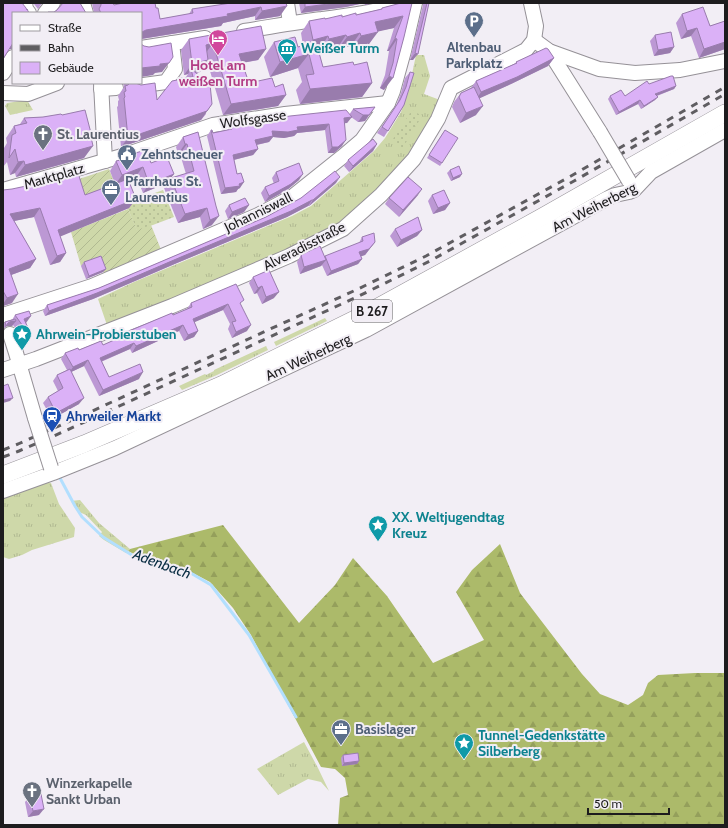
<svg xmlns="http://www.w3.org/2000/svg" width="728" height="828" font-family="Cabin,sans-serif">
<defs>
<pattern id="grass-tufts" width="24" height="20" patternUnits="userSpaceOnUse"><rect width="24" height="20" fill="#ced8a9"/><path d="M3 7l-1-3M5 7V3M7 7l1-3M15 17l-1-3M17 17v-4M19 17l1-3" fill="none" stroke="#b0b991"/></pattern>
<pattern id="forest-firs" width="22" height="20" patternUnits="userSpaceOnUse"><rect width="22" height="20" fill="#acba6a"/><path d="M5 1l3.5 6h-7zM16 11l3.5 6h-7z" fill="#949f5b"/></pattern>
<pattern id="park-dots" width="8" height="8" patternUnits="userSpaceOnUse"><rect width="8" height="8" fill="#ced8a9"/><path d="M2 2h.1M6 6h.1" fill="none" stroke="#b0b991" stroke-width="1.8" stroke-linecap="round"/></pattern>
<pattern id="garden-furrows" width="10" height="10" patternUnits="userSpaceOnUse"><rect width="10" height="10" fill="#ced8a9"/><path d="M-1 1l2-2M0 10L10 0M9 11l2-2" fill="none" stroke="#b0b991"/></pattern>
</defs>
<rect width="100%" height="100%" fill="#f2eef5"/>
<g fill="url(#grass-tufts)">
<polygon points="416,55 424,55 430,76 424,94 440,100 433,116 412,156 340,225 286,252 108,328 98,299 134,282 292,216 311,206 374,151 385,138 401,112 408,93"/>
<polygon points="27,100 33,110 10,115 5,106 7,103"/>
<polygon points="325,318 327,321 276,346 274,342"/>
<polygon points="266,346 268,350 217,375 182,390 179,386 205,374 206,375 214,371 214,370"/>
<polygon points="46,482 51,483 59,504 75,528 74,537 32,550 22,555 9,559 3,557 3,497"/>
<polygon points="80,500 99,523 130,549 126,553 104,540 99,536 102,532 86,515 77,511 71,501"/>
<polygon points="304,742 318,768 329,791 321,782 308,779 278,795 257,769"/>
</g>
<polygon fill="url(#forest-firs)" points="223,525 299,623 335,585 353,558 387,596 433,663 484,640 456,592 472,570 500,544 520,593 582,674 600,694 628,705 643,695 648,683 658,675 695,673 725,673 725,825 338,825 339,811 340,798 348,795 345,778 335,769 321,767 251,635 233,608 210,582 189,571 136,555 128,551 130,549"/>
<g fill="url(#park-dots)">
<polygon points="412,110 422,116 402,149 391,142"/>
<polygon points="163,190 174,217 137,231 128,209 127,203"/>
</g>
<g fill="url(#garden-furrows)">
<polygon points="109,169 115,184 83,203 76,180"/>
<polygon points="128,209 137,230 151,225 162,252 105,276 98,259 81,266 71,232"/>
</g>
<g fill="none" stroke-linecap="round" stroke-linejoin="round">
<polyline stroke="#b2dffe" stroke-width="3" points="60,478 75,506 82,517 103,537 135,557 189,572 211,585 249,635 296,717"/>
<defs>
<g id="minor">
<polyline points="25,3 26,9 29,13"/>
<polyline points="83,3 86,13"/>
<polyline points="287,3 290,23"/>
<polyline points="45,13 53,3"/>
<path d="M244,31C270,27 296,22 322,19C349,15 376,13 400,3"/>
<polyline points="534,40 549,51 599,69 635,73 680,70 725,61"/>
<polyline points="141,48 205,38"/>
<polyline points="549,51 600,132"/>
<polyline points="3,73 13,57"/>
<polyline points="101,83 105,161"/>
<polyline points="136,86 166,82 175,69 172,43"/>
<polyline points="101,89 116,88"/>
<polyline points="3,93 28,94 57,83"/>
<polyline points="3,190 122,156 213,125 285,114 388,103"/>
<polyline points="3,315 92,286 258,215 292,197 342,157 362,140 388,103 393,91 404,51 415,3"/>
<polyline points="10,334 16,353 35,418"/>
<polyline points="3,370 36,359 172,306 289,256 343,229 381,195 414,159 438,119 451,88 526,50 534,40 536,26 531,3"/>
<polyline points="3,491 53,473 115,448 366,330 606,199 615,195 629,192 634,190 651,172 725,130"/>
</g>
<polyline id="major" points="3,475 84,444 221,385 369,312 542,217 725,113"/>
</defs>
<use href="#minor" stroke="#959197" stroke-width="16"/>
<use href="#major" stroke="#959197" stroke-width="18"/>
<use href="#minor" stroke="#fff" stroke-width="14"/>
<use href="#major" stroke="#fff" stroke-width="17"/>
<g stroke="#5f5d61" stroke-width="3" stroke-dasharray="7 7" stroke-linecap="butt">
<polyline points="3,450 18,444 88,413 268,330 358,289 426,256 571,176 725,87"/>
<polyline points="3,457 19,451 54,436 359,296 430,261 574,181 725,94"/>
</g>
<defs>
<g id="minor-bridge">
<polyline points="600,132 629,181"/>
<polyline points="35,418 51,468"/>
</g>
</defs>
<use href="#minor-bridge" stroke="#959197" stroke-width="16" stroke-linecap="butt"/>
<use href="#minor-bridge" stroke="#fff" stroke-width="14"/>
</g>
<g fill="#bc98d4">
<polygon points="34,3 42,3 38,9 34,4"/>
<polygon points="92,3 113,3 114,5 156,8 160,19 189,14 192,9 226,4 227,3 286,3 280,16 255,20 255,16 223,23 221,26 141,39 141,13 94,13"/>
<polygon points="299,3 373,3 365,5 364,3 346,7 301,13"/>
<polygon points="401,3 404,37 384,90 380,88 385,75 389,51 387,51 394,28 377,31 369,44 352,48 351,46 338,49 338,47 321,51 320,49 318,49 323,67 354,65 372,83 362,97 300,104 296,90 302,82 298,68 270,77 264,57 274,42 298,47 303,46 301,33 309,21 325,19 356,15 381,9 382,8"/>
<polygon points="423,3 429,3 413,60 410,60 423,5"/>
<polygon points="682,14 710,26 725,21 725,49 699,58 691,36 681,39 676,23"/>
<polygon points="655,35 674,47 670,53 654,56 650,41"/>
<polygon points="189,39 266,49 258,60 242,63 249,83 275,87 286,95 278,106 223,115 207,61 200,72 195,73 206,114 201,120 121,147 117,107 118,106 118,101 119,100 118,96 124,87 123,83 136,83 157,100 186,77 188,74 184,75 181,50"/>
<polygon points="554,58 548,66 511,84 479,98 476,115 460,123 452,107 454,102 461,93 471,88 476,81 515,64 516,62"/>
<polygon points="410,72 404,105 384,137 377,133 396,106 401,93 405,78"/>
<polygon points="649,84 676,86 674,89 657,96 655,100 641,109 638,104 616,115 608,99 610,96 625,96"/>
<polygon points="375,107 365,121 358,122 351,117 347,123 344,123 342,146 334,153 328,153 325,130 297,133 294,136 284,138 273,137 269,142 257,145 258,149 253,155 234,160 240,188 238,189 236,192 221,194 207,136 211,130 213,133 229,130 232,125 349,115 353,109"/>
<polygon points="62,115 92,137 84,158 16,177 15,173 10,175 7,162 3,167 3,152 4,148 7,143 6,138 14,126 20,124 24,118 43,117"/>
<polygon points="198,132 212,225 203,229 200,217 178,223 164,188 171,178 186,174 180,154 178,154 176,147 183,137"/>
<polygon points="443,133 442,163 440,166 427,158"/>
<polygon points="377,144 373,151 349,172 344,166 348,160"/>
<polygon points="128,155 151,163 174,174 167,183 143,193 136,176 128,180 136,199 129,208 60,236 66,253 60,262 50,265 34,217 14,221 36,259 30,268 11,275 12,303 3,306 3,190 85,195 115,184 110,171 116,161 126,158"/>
<polygon points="450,170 460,177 451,181 447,173"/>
<polygon points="276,172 299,180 287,190 265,202 261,193 265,187 274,184 272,178"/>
<polygon points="336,183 309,206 308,206 287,217 177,263 93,299 45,316 43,311 47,305 99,288 266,217"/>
<polygon points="418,195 399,217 385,204 389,198"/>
<polygon points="432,195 450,203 445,210 433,214 428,201"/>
<polygon points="229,205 249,205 244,212 228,219 225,211"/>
<polygon points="395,229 422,230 417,236 397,247 390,236"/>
<polygon points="362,237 375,242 365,255 361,256 362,259 358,264 327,276 322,265 321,266 300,274 297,262 301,255 325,257 359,243"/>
<polygon points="84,262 106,269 103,272 86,279 81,266"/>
<polygon points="253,277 274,298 262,304 257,293 254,294 249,283"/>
<polygon points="191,303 241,305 247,331 232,338 228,329 230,324 223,310 194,322 198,331 194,337 184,341 179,331 160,339 158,341 132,353 130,349 101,362 109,377 139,379 99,396 84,366 71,372 79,404 52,419 43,403 48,397 58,391 53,381 57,375 67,370 61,359 65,353 103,345 126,335 129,331 173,315 187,309"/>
<polygon points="15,315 26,323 28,328 23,334 21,335 13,325 12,326 7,326 4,328 3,330 3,325 5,322 12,320"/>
<polygon points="343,755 359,761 357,764 342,766 341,758"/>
<polygon points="30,796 39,815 28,817 25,802"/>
</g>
<g fill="#997cad">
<polygon points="336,3 364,3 346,7 301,13 305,7"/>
<polygon points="366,3 373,3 365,5"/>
<polygon points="287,6 280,16 255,20 262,11"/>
<polygon points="261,7 255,16 223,23 221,26 141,39 141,34 142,32 146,30"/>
<polygon points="403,16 394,28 367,34 375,22"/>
<polygon points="697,28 691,36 681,39 687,31"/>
<polygon points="378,32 369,44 352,48 361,36"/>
<polygon points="360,33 351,46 338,49 347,37"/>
<polygon points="346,35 338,47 321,51 329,39"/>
<polygon points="328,36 320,49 304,52 313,40"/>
<polygon points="395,38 397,39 389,51 387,51"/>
<polygon points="725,42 725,49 699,58 704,49"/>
<polygon points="13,43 13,49 9,49 6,52"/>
<polygon points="213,43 205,54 206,45"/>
<polygon points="674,47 670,53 654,56 658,50"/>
<polygon points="266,49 258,60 231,65 239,54"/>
<polygon points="415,53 418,54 413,60 410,60"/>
<polygon points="309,54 298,68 270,77 280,62"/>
<polygon points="554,58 548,66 511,84 476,100 481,92"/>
<polygon points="208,60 200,72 192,73 191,69 188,74 184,75 192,64"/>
<polygon points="169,63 162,72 155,73 153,75 141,77 141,68 160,64"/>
<polygon points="389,76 393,78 384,90 380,88"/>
<polygon points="372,83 362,97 300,104 310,89"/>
<polygon points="676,86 674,89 653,97 655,94"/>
<polygon points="286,95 278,106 223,115 231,104"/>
<polygon points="658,97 655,100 641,109 644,106"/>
<polygon points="640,100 638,104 616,115 619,112"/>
<polygon points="212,104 201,120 121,147 128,138"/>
<polygon points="483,106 476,115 460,123 466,113"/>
<polygon points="363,115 369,115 365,121 358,122"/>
<polygon points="352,117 347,123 339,124 344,118"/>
<polygon points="329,124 325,130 297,133 294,136 284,138 273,137 269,142 251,146 255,140 272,131 297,127"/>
<polygon points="91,137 92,137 84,148 93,146 84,158 16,177 25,165"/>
<polygon points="346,140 342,146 334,153 328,153 332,147"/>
<polygon points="185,144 187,144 180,154 178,154"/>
<polygon points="377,144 373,151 349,172 353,166"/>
<polygon points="258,149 253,155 229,161 233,155"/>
<polygon points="24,161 15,173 10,175 18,162"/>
<polygon points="143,167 136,176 115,185 122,175"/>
<polygon points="174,174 167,183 143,193 149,184"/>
<polygon points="303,174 299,180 287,190 265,202 269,196"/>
<polygon points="462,174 460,177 451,181 453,178"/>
<polygon points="340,177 336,183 309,206 313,200"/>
<polygon points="244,182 240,188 238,189 236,192 221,194 225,188"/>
<polygon points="422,189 418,195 399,217 403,210"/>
<polygon points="136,199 129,208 52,240 58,230"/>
<polygon points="312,200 308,206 287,217 177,263 93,299 45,316 49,311"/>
<polygon points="450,203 445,210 433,214 438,208"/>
<polygon points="249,205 244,212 228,219 232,212"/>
<polygon points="40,208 34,217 4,223 10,214"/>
<polygon points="207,208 200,217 178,223 185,214"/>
<polygon points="219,216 212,225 203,229 210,220"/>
<polygon points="422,230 417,236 397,247 401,240"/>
<polygon points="375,242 365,255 356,258 359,252"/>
<polygon points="66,253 60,262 50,265 57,256"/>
<polygon points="36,259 30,268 3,278 9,269"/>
<polygon points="362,259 358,264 327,276 331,271"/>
<polygon points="326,260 321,266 300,274 304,267"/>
<polygon points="106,269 103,272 86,279 89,276"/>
<polygon points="262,286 257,293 254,294 258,288"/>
<polygon points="279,292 274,298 262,304 266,297"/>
<polygon points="18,294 12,303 3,306 3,304 7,298"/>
<polygon points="228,304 223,310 188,325 193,319"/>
<polygon points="31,316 26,323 22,324 24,319"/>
<polygon points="11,321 16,321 12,326 7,326 4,328 8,323"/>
<polygon points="183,325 179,331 160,339 158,341 132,353 136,346 162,334"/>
<polygon points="251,325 247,331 232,338 236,332"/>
<polygon points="28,328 23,334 21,335 25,329"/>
<polygon points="198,331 194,337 184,341 188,335"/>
<polygon points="134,343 130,349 95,364 100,358"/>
<polygon points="88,360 84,366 69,373 73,367"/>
<polygon points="143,372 139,379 99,396 103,390"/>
<polygon points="13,398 10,401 3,403 3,400"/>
<polygon points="84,398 79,404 52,419 56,413"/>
<polygon points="359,761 357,764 342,766 344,763"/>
<polygon points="44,809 39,815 28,817 33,811"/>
</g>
<g fill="#dbb1f7" stroke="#997cad">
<polygon points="5,3 22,3 26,8 27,10 27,9 29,13 13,13 13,43 3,59 3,4"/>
<polygon points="63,3 80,3 86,13 47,13 48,12 54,12 57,10"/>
<polygon points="101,3 113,3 114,5 123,3 155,3 156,8 158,8 160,19 193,13 192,9 231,3 286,3 287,6 262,11 261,7 227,14 228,16 146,30 142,32 141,34 141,13 101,13 99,9 101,5"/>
<polygon points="305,3 336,3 305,7"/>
<polygon points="401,3 412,3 404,37 393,78 389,76 393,63 397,39 395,38 403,16 375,22 378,32 361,36 360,33 347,37 346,35 329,39 328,36 313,40 309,21 325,18 325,19 342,15 342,17 356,13 356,15 382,9 382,8"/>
<polygon points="427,3 429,3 418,54 415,53"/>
<polygon points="703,7 710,26 725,21 725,42 704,49 697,28 687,31 682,14"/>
<polygon points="261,26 266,49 239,54 249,83 272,78 275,87 283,84 286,95 231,104 213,43 206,45 208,60 192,64 189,39"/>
<polygon points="671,32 674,47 658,50 655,35"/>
<polygon points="295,37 298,47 316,42 323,67 353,62 354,65 367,62 372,83 310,89 306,75 314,74 309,54 280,62 274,42"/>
<polygon points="171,43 173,57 169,63 160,64 160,66 141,68 141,44 144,46 149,47"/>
<polygon points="546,48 548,49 554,58 517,77 481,92 476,81 517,63 516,62"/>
<polygon points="191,69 210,84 212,104 207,111 128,138 124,98 125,97 124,92 126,91 125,86 128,85 130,83 136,83 138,84 141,85 155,83 157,100 172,81 177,80 179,78 193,77"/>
<polygon points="410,72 414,73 404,105 388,131 382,127 400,100 406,87"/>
<polygon points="671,76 673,76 676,86 655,94 658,97 644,106 640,100 619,112 610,96 621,90 625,96 647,81 649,84"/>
<polygon points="474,87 483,106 466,113 459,97 461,93"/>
<polygon points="375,107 369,115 363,115 353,109"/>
<polygon points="85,110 92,137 91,137 93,146 25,165 24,161 18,162 15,149 9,158 12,135 16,133 14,126 27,123 24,118 43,117 61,114 62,115"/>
<polygon points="346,110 352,117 344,118 346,140 338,147 332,147 329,124 297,127 298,130 288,132 272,131 273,136 255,140 258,149 233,155 237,174 241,173 244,182 239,184 240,186 225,188 211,130 212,130 213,133 232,129 232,125 290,116"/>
<polygon points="445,130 458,138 442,163 429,155"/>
<polygon points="198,132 216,206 219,216 210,220 207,208 185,214 171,178 194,171 187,144 185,144 183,137"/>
<polygon points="373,139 377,144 353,166 348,160"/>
<polygon points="146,150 151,163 167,157 174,174 149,184 143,167 122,175 116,161 129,158 128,155"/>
<polygon points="299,163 303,174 291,184 269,196 265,187 279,181 276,172"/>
<polygon points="459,166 462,174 453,178 450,170"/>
<polygon points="335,171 340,177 313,200 312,200 291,211 181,257 97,293 49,311 47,305 99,288 266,217 301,198"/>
<polygon points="78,173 85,195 128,179 136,199 58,230 66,253 57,256 40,208 10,214 36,259 9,269 18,294 7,298 3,291 3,190 12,189 45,182"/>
<polygon points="408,177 422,189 403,210 389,198"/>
<polygon points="444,190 450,203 438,208 432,195"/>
<polygon points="245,198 249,205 232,212 229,205"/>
<polygon points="418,217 422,230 401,240 395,229"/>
<polygon points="374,233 375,242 369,249 359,252 362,259 331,271 325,256 363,241 362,237"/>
<polygon points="320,246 326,260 304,267 301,255"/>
<polygon points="101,256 106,269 89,276 84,262"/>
<polygon points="269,270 279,292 266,297 262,286 258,288 253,277"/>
<polygon points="236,284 244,300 240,303 251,325 236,332 232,322 236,321 228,304 193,319 198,331 188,335 183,325 162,334 162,335 136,346 134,343 100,358 109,377 140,364 143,372 103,390 88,360 73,367 65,353 78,348 79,350 101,341 103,345 130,333 129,331 172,313 173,315 192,307 191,303"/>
<polygon points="29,311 31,316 24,319 28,328 25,329 15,315"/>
<polygon points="15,319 16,321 11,321 8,323 6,326 5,322"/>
<polygon points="70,369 84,398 56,413 48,397 63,388 57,375"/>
<polygon points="8,384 13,398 3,400 3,386"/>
<polygon points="358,753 359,761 344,763 343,755"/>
<polygon points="41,794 44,809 33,811 30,796"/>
</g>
<defs>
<symbol id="parking-pin" viewBox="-11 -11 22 30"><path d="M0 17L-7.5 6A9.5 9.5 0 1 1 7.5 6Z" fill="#5c6f8a" stroke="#f2eef5"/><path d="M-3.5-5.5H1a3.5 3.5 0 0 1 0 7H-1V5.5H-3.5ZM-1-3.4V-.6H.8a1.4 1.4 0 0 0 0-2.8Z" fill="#fff"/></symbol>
<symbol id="hotel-pin" viewBox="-11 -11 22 30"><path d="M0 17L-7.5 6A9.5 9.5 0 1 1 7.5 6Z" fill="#d1479c" stroke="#f2eef5"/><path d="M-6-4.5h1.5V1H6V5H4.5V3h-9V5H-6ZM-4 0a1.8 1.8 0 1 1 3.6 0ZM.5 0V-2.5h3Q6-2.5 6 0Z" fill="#fff"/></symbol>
<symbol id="museum-pin" viewBox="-11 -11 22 30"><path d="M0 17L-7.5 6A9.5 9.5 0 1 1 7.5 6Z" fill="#0f9aa8" stroke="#f2eef5"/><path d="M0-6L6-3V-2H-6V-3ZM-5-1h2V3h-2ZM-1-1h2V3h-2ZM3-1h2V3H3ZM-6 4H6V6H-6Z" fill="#fff"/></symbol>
<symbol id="church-pin" viewBox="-11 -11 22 30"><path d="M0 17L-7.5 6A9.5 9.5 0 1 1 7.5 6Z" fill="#6b7280" stroke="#f2eef5"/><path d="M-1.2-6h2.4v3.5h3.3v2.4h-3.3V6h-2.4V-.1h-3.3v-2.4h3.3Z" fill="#fff"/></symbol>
<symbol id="civic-pin" viewBox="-11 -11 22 30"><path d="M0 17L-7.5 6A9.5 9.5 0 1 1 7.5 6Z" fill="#5c6f8a" stroke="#f2eef5"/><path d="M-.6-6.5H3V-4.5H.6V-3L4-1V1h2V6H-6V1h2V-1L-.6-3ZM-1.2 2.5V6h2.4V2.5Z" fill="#fff"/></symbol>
<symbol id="office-pin" viewBox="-11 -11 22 30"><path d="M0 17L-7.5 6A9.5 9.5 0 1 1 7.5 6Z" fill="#5c6f8a" stroke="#f2eef5"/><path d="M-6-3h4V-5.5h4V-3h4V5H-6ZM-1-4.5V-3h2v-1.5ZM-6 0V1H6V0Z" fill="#fff"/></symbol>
<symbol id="sight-pin" viewBox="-11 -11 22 30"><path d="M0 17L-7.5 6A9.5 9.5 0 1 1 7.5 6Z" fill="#0f9aa8" stroke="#f2eef5"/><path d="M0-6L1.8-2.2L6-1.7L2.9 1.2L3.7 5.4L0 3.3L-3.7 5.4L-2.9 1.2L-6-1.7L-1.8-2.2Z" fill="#fff"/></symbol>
<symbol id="station-pin" viewBox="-11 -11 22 30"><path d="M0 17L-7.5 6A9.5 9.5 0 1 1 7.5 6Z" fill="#1a4fb4" stroke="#f2eef5"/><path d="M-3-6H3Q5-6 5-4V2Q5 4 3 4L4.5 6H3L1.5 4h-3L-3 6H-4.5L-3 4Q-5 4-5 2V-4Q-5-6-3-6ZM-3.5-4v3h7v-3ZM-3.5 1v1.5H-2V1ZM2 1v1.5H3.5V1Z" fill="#fff"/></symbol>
</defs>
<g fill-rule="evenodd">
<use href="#parking-pin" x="463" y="10" width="22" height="30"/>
<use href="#hotel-pin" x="207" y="28" width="22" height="30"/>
<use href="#museum-pin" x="276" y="37" width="22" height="30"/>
<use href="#church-pin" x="32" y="123" width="22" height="30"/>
<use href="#civic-pin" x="116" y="143" width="22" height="30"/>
<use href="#office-pin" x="100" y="178" width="22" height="30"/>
<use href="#sight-pin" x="11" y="323" width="22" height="30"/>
<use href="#station-pin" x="41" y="405" width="22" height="30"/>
<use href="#sight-pin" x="367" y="514" width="22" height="30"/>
<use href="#office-pin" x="330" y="718" width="22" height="30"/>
<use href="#sight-pin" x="453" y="732" width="22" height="30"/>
<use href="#church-pin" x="21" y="780" width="22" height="30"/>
</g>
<g text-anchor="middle" stroke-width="4" stroke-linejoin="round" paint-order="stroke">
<rect fill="#f2eef5" stroke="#5d5b5e" stroke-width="1" x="352" y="300" width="40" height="22" rx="3"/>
<g font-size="13" font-weight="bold" fill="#1d1c1e">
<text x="372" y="316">B 267</text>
</g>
<g font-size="14" font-weight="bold" fill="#4e5e75" stroke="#f2eef5" text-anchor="start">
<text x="474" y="52" text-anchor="middle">Altenbau<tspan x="474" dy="16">Parkplatz</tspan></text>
<text x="141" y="159">Zehntscheuer</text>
<text x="125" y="186">Pfarrhaus St.<tspan x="125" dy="16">Laurentius</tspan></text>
<text x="355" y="734">Basislager</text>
</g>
<g font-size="14" font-weight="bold" fill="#0d838f" stroke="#f2eef5" text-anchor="start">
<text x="301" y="53">Weißer Turm</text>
<text x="36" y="339">Ahrwein-Probierstuben</text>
<text x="392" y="522">XX. Weltjugendtag<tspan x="392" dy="16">Kreuz</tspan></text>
<text x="478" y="740">Tunnel-Gedenkstätte<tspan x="478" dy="16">Silberberg</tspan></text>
</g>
<g font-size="14" font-weight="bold" fill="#b23c85" stroke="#f2eef5">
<text x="218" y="70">Hotel am<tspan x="218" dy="16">weißen Turm</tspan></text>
</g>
<g font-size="14" fill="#1d1c1e" stroke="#f2eef5">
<text transform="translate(253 119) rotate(-8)" y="5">Wolfsgasse</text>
<text transform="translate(54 176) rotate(-16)" y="5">Marktplatz</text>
<text transform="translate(594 207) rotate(-27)" y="5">Am Weiherberg</text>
<text transform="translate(258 212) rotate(-26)" y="5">Johanniswall</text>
<text transform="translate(304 246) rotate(-27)" y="5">Alveradisstraße</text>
<text transform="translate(308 357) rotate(-25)" y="5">Am Weiherberg</text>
</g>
<g font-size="14" font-weight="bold" fill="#5b616d" stroke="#f2eef5" text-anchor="start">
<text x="57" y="139">St. Laurentius</text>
<text x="46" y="788">Winzerkapelle<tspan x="46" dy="16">Sankt Urban</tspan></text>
</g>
<g font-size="14" font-weight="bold" fill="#164399" stroke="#f2eef5" text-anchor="start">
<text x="66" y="421">Ahrweiler Markt</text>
</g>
<g font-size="15" font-style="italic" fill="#092d42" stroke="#f2eef5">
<text transform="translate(162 564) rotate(20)" y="5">Adenbach</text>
</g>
</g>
<rect width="728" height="828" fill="none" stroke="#1d1c1e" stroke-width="8"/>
<rect x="12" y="12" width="130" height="72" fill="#f2eef5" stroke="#9d9a9f"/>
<rect x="20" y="25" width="20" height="6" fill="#ffffff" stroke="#9d9a9f"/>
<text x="48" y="32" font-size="12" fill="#1d1c1e">Straße</text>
<rect x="20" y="45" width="20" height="6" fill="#5f5d61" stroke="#9d9a9f"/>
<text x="48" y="52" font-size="12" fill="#1d1c1e">Bahn</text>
<rect x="20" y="62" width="20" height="12" fill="#dbb1f7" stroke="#9d9a9f"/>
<text x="48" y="72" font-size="12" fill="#1d1c1e">Gebäude</text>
<path d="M588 808v6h81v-6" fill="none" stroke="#1d1c1e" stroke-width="2"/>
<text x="594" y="808" font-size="12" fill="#1d1c1e" stroke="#f2eef5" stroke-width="3" paint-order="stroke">50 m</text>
</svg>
